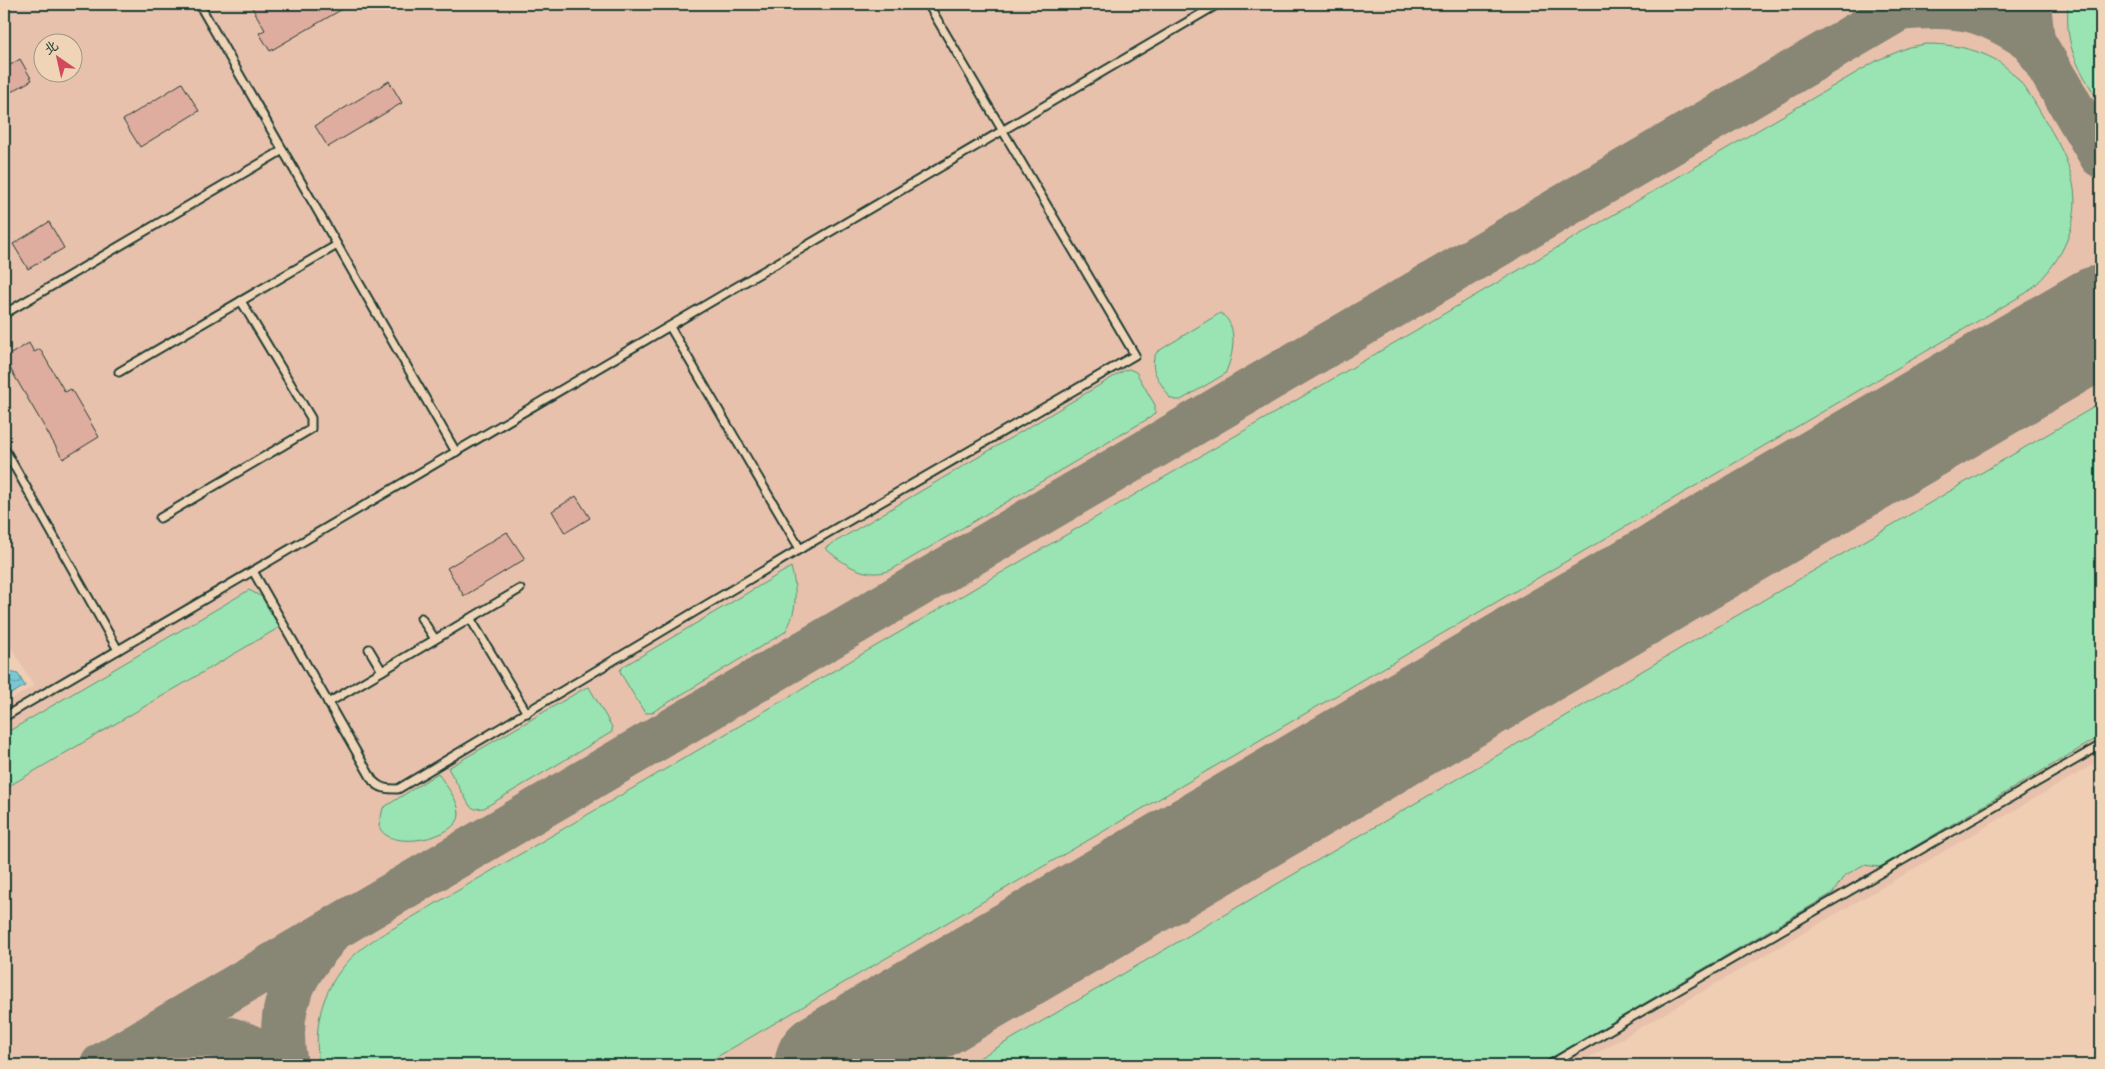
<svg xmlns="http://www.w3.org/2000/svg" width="2105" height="1069" font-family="Mali,'LXGW WenKai TC',sans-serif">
<defs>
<pattern id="water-waves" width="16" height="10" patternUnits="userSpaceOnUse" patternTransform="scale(1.25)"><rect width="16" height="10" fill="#79c8d4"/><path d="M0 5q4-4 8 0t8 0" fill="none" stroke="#63a4ad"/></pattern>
</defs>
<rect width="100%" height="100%" fill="#f0ceb4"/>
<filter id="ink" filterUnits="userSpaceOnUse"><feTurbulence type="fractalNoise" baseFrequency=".02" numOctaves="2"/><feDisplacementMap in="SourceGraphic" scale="10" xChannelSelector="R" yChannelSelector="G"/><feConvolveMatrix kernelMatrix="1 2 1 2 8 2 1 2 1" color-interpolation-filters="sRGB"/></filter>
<g filter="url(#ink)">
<path fill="#e7c1ac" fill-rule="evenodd" d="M4,4H2101V760L1576,1065H4V703L34,686L4,635ZM42,42H72V72H42Z"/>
<g fill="#9ae3b2" stroke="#5c9073">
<path d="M2068,4H2101V105C2078,66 2065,51 2068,4Z"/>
<path d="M1926,44C1950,44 1974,48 1996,60C2017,73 2030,94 2042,115C2055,137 2068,158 2073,183C2082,226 2058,268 2026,293L703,1065H319C311,1012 330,968 375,939L1878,60L1909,47Z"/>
<path d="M1220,313C1240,324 1233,357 1225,374L1181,400H1175L1170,398C1162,384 1146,368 1157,352Z"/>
<path d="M1129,369L1136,372L1155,405V413L1151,417L891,570C866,580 843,564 825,548L1125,370Z"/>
<polygon points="2101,403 2101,736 1880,867 1863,865 1844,876 1833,893 1539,1065 967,1065"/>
<path d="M791,567C797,589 798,611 785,632L651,713H646L643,710L621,674L620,670L624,666Z"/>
<polygon points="249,590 262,597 280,627 4,789 4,734"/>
<polygon points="589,687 612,727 612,732 484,808 475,809 470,806 448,768 585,688"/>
<path d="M438,773C445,785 459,800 459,814C460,838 387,853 379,826L383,808Z"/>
</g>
<polygon fill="url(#water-waves)" stroke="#559094" points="4,661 10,672 18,674 25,686 4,698 5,681"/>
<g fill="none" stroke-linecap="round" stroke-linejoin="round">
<g stroke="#888674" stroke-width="44">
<path d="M1898,9C1959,3 1982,7 2033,41L2029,4"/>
<polyline points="2033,41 2101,156"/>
<polyline points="2078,334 2101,298"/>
<path d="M154,1037C207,1032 237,1033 282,1065"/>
<polyline points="102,1065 1908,4"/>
<path d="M286,1065C276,1013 290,978 325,939"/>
</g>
<polyline stroke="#888674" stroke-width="109" points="829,1065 2101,320"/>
</g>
<g fill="#dfaca0" stroke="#1f3d34">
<polygon points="250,4 351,4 270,51 259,33 265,30"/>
<polygon points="20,59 32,80 4,96 4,69"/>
<polygon points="389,81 402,103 328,147 315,126"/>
<polygon points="182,83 199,111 140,147 123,120"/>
<polygon points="49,222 64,248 28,269 13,244"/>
<polygon points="29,343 34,352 40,349 65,392 71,389 99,437 63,459 4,358"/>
<polygon points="576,496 590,518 565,533 552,511"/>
<polygon points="507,532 525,559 464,596 447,568"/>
</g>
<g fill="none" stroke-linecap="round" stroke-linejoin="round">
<defs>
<g id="service">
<polyline points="199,4 456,452"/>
<polyline points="4,314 283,150"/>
<polyline points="670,327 800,549 1135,355 928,4"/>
<polyline points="119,372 337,245"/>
<polyline points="4,448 118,650"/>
<polyline points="160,518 311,429 311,418 241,301"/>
<path d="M253,571L373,781C381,789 387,789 398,789L800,549"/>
<polyline points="421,618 435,639"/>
<polyline points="470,618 527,713"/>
<polyline points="369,649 382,671"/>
<polyline points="328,703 520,589"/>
<polyline points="4,717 1218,4"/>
<polyline points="1549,1065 2101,745"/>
</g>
</defs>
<use href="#service" stroke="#1f3d34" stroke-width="11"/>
<use href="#service" stroke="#f0d4b7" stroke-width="7"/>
</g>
</g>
<rect width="2105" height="1069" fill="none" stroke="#f0d4b7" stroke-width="20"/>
<rect x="10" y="10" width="2085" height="1049" fill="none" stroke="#1f3d34" stroke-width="2" filter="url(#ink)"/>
<g transform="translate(58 58) rotate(326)"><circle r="24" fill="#f0d4b7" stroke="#9c9883"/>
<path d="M0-4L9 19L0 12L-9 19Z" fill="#d1495b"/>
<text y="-8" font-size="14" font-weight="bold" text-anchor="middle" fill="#1f3d34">北</text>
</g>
</svg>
